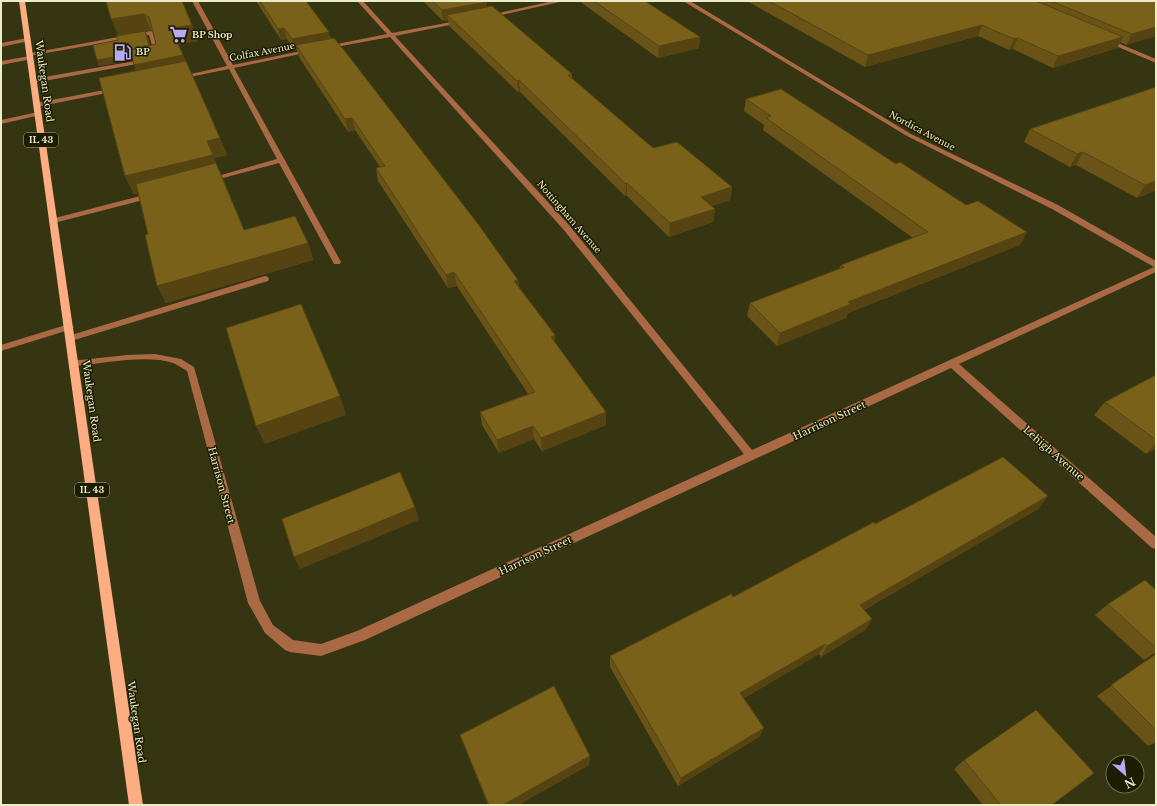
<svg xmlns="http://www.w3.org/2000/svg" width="1157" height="806" font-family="'Libre Baskerville',serif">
<rect width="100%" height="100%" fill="#353511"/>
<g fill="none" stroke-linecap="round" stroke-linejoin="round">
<g fill="#a96945" fill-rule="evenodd">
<polygon points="192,1 198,1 233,65 311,49 314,51 234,68 341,262 340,264 334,264 333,262 279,163 208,182 204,180 277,159 229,69 180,79 177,77 227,66"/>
<path d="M357,1H363L392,33L462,20V22L460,23L395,36L569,225L752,450L1154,267L1052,209L907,136L683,1H690L911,134L1058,205L1156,261V272L959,364L1156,537V549L1152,548L951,368L365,640L321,656L290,652L285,650L265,633L248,603L187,371C182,368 178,365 173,363C145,354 103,364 74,366L69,363L71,361L127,355L155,354L181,359L194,367L260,601L273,625L293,640L321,644L357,631L744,454L563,229L390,37L325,49V47L327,46L387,34Z"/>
<polygon points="553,1 564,1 488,18 485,16"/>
<polygon points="151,31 154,33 160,57 155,56 149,35 29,56 26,54"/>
<polygon points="27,38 30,40 29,41 1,47 1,43"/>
<polygon points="1104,39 1108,39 1156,59 1156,63 1104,41"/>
<polygon points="30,56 32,57 32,59 1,65 1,61"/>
<polygon points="146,59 149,61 148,62 33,83 30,81 33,79"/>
<polygon points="115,88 118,90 117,91 36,107 33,105 36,103"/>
<polygon points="38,112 40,113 40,115 1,124 1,120"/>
<polygon points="152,193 156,195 155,197 54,223 50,221 51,219"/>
<polygon points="265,276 268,277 269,279 268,281 71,341 66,338 68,336"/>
<polygon points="69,324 74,327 72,329 1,351 1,345"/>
</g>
<polygon fill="#fcad82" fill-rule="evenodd" points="19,1 25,1 143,805 129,805"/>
</g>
<g fill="#695316">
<polygon points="106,1 192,25 198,41 178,44 220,138 227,155 214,158 244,230 308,243 313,260 166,303 138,193 134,194 125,176 136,71 133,60 99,66 97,60 118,40 145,31 150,45 156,44 152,31 151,30 118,35"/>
<polygon points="256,1 306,1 331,38 518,280 519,287 555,335 555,343 606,425 542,451 534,439 499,453 482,425 480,412 528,394 457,286 448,288 378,181 376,168 380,167 355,130 348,132 299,57 297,50 295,50 287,39 281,40"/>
<polygon points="423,1 486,1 487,2 487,7 572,74 572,78 653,148 732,187 730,200 712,206 715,209 713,222 669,237 627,196 625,196 520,92 518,92 449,26 448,20 443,21"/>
<polygon points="579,1 645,1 700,37 699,48 658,58"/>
<polygon points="747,1 1156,1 1156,36 1126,45 1120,42 1117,48 1053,68 1013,49 1009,50 978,36 865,67"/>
<polygon points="1156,87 1156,190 1137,198 1076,165 1070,167 1024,142 1030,129"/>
<polygon points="746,99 896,164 966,205 1027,232 1020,245 848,313 846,318 777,346 747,316 750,303 839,269 841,265 913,238 763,130 764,125 744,111"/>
<polygon points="1156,375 1156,448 1146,454 1094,415 1105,402"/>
<polygon points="1048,496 1038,509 864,610 872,619 865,630 821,657 819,654 744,698 764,728 759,737 678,786 610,667 610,656 733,597"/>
<polygon points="1156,590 1156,652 1144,660 1095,615 1108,604"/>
<polygon points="1156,654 1156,742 1148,746 1097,696"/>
<polygon points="460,735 590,756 589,765 518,805 488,805"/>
<polygon points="964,760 1052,805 983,805 954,769"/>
</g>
<g fill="#554412">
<polygon points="487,2 487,12 447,15 448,20 443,21 442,10"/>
<polygon points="144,14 151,30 118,35 111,19"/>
<polygon points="192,25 198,41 177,44 171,28"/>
<polygon points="982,25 978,36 865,67 868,55"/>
<polygon points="1156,27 1156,36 1126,45 1132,34"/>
<polygon points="284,28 287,39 281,40 278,29"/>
<polygon points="145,31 148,37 153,57 99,66 97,60"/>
<polygon points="329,32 332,43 296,45 297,50 295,50 292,39"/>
<polygon points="700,37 699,48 658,58 659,46"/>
<polygon points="1123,37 1117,48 1053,68 1058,56"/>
<polygon points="1018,38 1013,49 1009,50 1014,39"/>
<polygon points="183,55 189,71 141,81 134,65"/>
<polygon points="519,80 520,92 518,92 517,81"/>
<polygon points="352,118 355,130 348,132 345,119"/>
<polygon points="220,138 227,155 214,158 220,173 134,194 125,176 207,141"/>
<polygon points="1083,152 1076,165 1070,167 1077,154"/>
<polygon points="1156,181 1156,190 1137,198 1145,185"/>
<polygon points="627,183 627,196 625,196 626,184"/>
<polygon points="732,187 730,200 700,210 701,197"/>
<polygon points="715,209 713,222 669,237 670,223"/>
<polygon points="1027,232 1020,245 848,313 846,318 777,346 780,333 848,302"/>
<polygon points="308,243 313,260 166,303 157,286"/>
<polygon points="454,272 457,286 448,288 446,275"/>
<polygon points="518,280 519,293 514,281"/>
<polygon points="555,335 555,349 551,337"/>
<polygon points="340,396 346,415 265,444 256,426"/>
<polygon points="606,412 606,425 542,451 541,438"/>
<polygon points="533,426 534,439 499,453 497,440"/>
<polygon points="1,442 2,476 1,476"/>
<polygon points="1156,442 1156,448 1146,454"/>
<polygon points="1048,496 1038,509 853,616 860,605"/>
<polygon points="415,507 419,520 300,569 294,557"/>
<polygon points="872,619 865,630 821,657 827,646"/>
<polygon points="825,644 819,654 736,703 740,693"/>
<polygon points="764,728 759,737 678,786 681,778"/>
<polygon points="590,756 589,765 518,805 503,805"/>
</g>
<g fill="#7a6119" stroke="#554412">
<polygon points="106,1 182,1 192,25 171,28 183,55 134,65 130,50 156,44 149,17 144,14 111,19"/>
<polygon points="260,1 306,1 329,32 292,39 284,28 278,29"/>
<polygon points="432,1 486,1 487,2 442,10"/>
<polygon points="594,1 645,1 700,37 659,46"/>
<polygon points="769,1 1036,1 1123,37 1058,56 1018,38 1014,39 982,25 868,55"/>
<polygon points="1051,1 1156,1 1156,27 1132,34"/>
<polygon points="492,6 572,74 568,75 653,148 677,142 732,187 701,197 715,209 670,223 627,183 626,184 519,80 517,81 447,15"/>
<polygon points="145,31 149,45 130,50 131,54 97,60 93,45 118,40 116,36"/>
<polygon points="334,38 344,50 478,224 518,280 514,281 555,335 551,337 606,412 541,438 533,426 497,440 480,412 535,392 454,272 446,275 376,168 385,166 352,118 345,119 296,45"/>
<polygon points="186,61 220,138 207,141 213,155 125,176 99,78"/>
<polygon points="1156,87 1156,181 1145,185 1083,152 1077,154 1030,129"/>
<polygon points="781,89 896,164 900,162 966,205 978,201 1027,232 848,302 851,304 780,333 750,303 844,267 841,265 928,232 766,118 771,116 746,99"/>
<polygon points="216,163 244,230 295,216 308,243 157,286 145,235 148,234 136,184"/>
<polygon points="301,304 340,396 256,426 226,328"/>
<polygon points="1156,375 1156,440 1105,402"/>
<polygon points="1003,457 1048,496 860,605 872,619 827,646 825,644 740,693 764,728 681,778 610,656 731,594 733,597 874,522 875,524"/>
<polygon points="400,472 415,507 294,557 282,519"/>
<polygon points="1145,580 1156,590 1156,648 1108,604"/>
<polygon points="1156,654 1156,730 1111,685"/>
<polygon points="554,686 590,756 503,805 489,805 460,735"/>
<polygon points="1036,710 1094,773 1052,805 1001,805 964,760"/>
</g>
<defs>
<symbol id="supermarket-bare" viewBox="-9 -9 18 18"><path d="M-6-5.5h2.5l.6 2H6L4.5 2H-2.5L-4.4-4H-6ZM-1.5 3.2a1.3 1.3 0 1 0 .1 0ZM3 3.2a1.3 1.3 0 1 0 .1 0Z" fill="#b5acf8" stroke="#1d1c01" stroke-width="2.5" paint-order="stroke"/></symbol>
<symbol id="fuel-bare" viewBox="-9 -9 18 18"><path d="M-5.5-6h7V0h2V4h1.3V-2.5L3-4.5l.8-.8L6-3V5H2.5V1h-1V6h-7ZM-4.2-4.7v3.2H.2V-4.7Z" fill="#b5acf8" stroke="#1d1c01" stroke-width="2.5" paint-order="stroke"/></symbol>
</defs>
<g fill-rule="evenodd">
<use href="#supermarket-bare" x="166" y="22" width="25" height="25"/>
<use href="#fuel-bare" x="110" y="40" width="25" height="25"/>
</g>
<g text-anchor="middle" stroke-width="3" stroke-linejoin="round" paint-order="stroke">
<g font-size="9" font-weight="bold" fill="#ebecca" stroke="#1d1c01" text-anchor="start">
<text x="192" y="38">BP Shop</text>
<text x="136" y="55">BP</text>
</g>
<g font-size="9" fill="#ebecca" stroke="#1d1c01">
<text transform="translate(262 52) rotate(-11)" y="3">Colfax Avenue</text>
<text transform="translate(922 131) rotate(28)" y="3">Nordica Avenue</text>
<text transform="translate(569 217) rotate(49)" y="3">Nottingham Avenue</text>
</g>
<g fill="#1d1c01" stroke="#adae8e" stroke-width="1">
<rect x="24" y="133" width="34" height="14" rx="3"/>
<rect x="75" y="483" width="34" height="14" rx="3"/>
</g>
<g font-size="9" font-weight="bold" fill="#ebecca">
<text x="41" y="143">IL 43</text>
<text x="92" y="493">IL 43</text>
</g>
<g font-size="10" fill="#ebecca" stroke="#1d1c01">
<text transform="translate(45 81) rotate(82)" y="4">Waukegan Road</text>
<text transform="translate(92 401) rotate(82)" y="4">Waukegan Road</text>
<text transform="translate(829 420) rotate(-25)" y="4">Harrison Street</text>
<text transform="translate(1054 453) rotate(41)" y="4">Lehigh Avenue</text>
<text transform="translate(222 485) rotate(75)" y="4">Harrison Street</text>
<text transform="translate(535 555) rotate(-25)" y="4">Harrison Street</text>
<text transform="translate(137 722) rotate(82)" y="4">Waukegan Road</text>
</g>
</g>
<rect width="1157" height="806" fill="none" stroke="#ebecca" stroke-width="4"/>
<g transform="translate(1125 774) rotate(152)"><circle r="19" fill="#1d1c01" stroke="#6f6f51"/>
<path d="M0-3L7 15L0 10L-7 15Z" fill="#b5acf8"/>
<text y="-6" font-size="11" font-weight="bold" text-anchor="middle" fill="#ebecca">N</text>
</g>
</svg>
